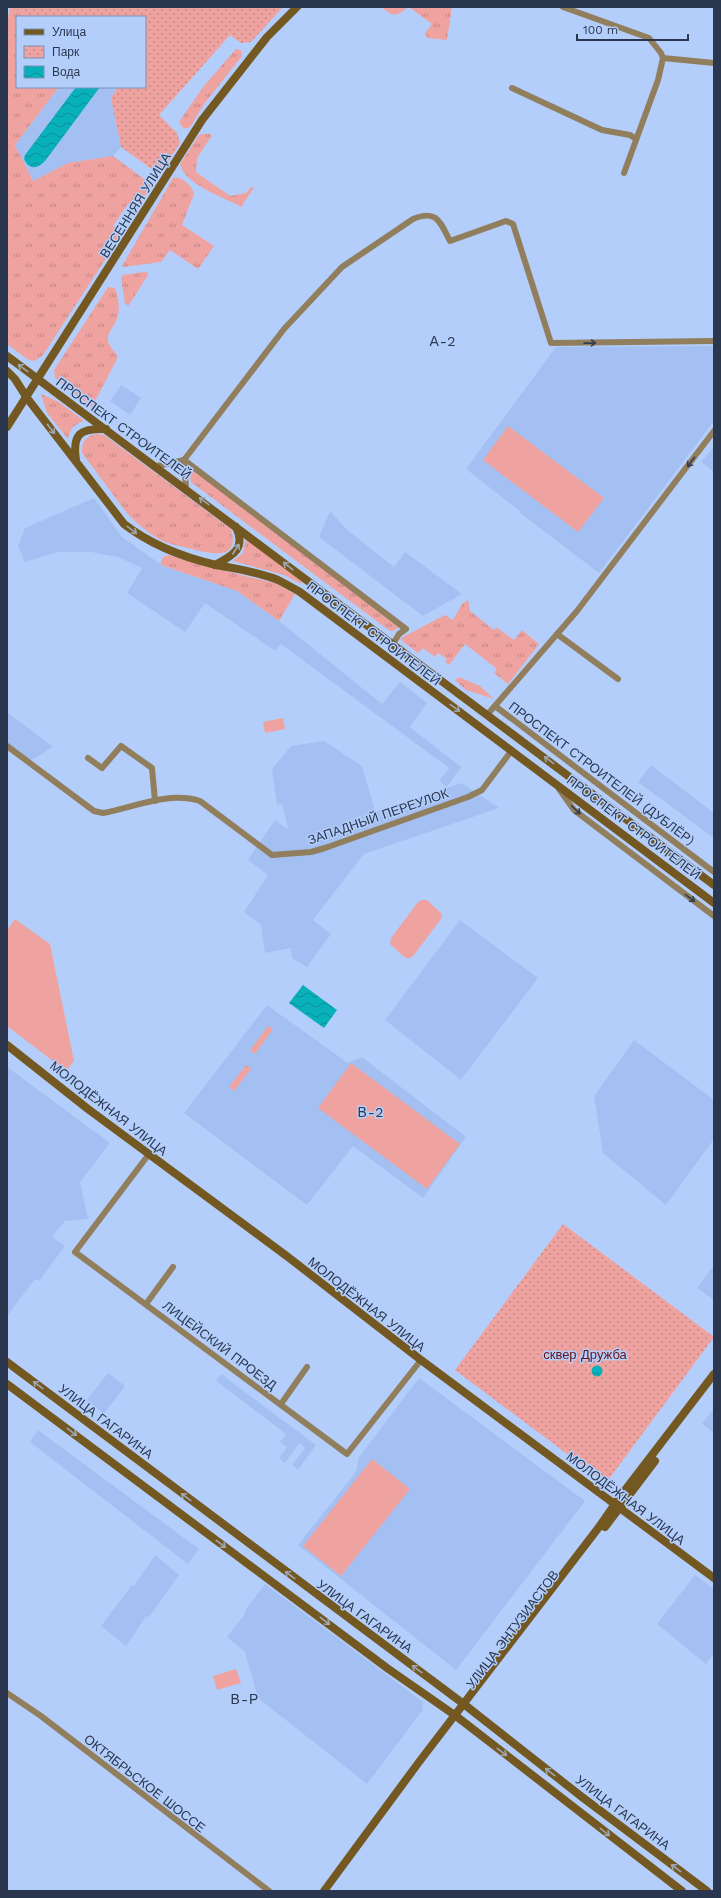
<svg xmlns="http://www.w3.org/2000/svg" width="721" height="1898" font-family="'Work Sans',sans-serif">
<defs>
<pattern id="grass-tufts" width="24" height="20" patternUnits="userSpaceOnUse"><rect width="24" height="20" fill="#efa3a0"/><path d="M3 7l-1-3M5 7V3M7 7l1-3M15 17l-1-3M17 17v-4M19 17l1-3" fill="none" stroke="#c28685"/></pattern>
<pattern id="park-dots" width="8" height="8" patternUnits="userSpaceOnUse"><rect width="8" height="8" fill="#efa3a0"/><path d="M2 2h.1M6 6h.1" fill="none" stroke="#c28685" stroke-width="1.8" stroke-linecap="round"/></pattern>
<pattern id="water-waves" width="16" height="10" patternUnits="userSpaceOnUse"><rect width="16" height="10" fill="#08b0ba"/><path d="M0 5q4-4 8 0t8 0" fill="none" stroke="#099099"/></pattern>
</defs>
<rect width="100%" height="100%" fill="#b4cefb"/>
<g fill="#a4c0f2">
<polygon points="59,87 118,87 111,98 121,147 113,156 68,163 33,181 15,145"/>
<polygon points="714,346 714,421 599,573 520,513 521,512 466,469 556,347"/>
<polygon points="121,385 141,398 130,415 110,401"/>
<polygon points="714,447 714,472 701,462"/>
<polygon points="94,498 122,537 163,566 237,591 279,621 382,704 400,682 427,703 410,727 461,767 447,787 439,781 449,768 281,644 275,651 205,603 185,632 127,593 142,568 118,557 91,552 58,552 25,562 18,546 25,528"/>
<polygon points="330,511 346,529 394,567 405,552 462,594 423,616 319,537"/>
<polygon points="7,712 53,747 30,761 7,743"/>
<polygon points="324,741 362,766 375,811 341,823 462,783 499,808 364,854 313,920 331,934 307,967 292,958 291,948 265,953 261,925 244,912 268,875 248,860 275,820 288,829 282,804 277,805 272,769 291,746"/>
<polygon points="651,765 714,813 714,838 638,782"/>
<polygon points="460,920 538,978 461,1080 385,1020"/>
<polygon points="267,1005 348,1063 362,1057 466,1137 423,1198 353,1146 307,1205 184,1113"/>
<polygon points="634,1040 714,1100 714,1139 666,1205 603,1153 594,1096"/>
<polygon points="7,1067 110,1143 80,1182 88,1219 65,1221 52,1237 65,1246 39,1281 35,1279 7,1316"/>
<polygon points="714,1265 714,1300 697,1288"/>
<polygon points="108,1373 125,1386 104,1414 87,1400"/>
<polygon points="221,1374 316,1445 298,1470 292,1465 305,1448 299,1443 285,1463 279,1458 287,1447 280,1442 286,1434 216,1381"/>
<polygon points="419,1378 585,1501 456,1670 298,1545 356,1472 359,1457"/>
<polygon points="714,1408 714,1433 702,1424"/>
<polygon points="38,1430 199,1549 188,1564 30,1442"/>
<polygon points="155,1555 179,1575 149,1617 146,1616 145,1618 126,1646 101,1626 132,1585 134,1586"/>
<polygon points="695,1575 714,1589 714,1653 706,1664 657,1624"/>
<polygon points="265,1584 423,1702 422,1711 367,1784 258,1698 245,1652 227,1637 245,1614 244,1612"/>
</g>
<g fill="url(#grass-tufts)">
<polygon points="10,7 14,7 29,17 17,17 17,87 59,87 15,145 33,181 68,163 113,156 144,179 151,186 140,205 138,206 128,204 113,226 121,229 122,234 43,355 34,361 27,359 7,344 7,22"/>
<path d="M381,7H408C396,17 394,17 381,7Z"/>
<polygon points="409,7 452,7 447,40 427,38 425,33 432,24"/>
<polygon points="236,49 241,50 242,56 204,104 191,126 188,128 183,128 179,122 203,87"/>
<path d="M203,134H211V137L197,158L196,172L230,196L246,193L251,187L254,188L241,207C224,197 185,185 180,164L199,135Z"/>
<path d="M173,178C182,176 192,185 194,194L182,225L214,246L198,269L170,250L161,262L123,267L122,266Z"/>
<polygon points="144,272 147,272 148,275 129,305 125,304 121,278 123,275"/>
<path d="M108,287L115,288C119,299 121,313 115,323C112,329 107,333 108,341C109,346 115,352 118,357L92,407L57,380L55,378L54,370Z"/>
<path d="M41,394L59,402L84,421C74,424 70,429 68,439L47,413Z"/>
<path d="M98,434L104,435L231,529C241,563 208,553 188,548C179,546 168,544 159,539C147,532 136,523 126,512L82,453C81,441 87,435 98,434Z"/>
<polygon points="192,469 399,627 393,631 390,631 191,482 189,472"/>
<polygon points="246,539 302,581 301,584 284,575 233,561 243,553"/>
<polygon points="169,555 201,565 275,583 295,594 279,621 237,591 161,565 161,560 165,556"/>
<polygon points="468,600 470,611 494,630 496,627 514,640 522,630 539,644 508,684 494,673 497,669 465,644 449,665 445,662 447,659 438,653 435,657 423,648 418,653 401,640 401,638 445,615 453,620 462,604"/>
<polygon points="459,677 480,686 494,699 466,690 455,680"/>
<polygon points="268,1026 273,1029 255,1054 250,1050"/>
<polygon points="246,1065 251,1069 234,1091 229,1087"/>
</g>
<g fill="url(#park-dots)">
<polygon points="14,7 283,7 251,42 241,43 230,35 159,115 177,133 180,143 160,174 157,173 121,147 111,98 118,87 145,87 145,17 29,17"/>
<polygon points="563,1224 714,1337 606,1483 455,1370"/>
</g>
<g fill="#efa3a0">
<polygon points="508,426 604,498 578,532 483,460"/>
<polygon points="283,718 285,729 265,733 263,722"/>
<polygon points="422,900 427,900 442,914 441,919 414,955 409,959 403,956 390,944 391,938 418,902"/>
<polygon points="15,919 50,944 74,1061 66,1071 7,1026 7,930"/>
<polygon points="351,1063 460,1144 427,1189 318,1108"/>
<polygon points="372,1459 410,1489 341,1576 303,1546"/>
<polygon points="236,1669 241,1683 217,1690 213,1676"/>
</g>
<g fill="url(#water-waves)">
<path d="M76,87H100L45,161C38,169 29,170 24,159L25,155Z"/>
<polygon points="303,985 337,1010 324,1028 289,1003"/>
<circle cx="597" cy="1371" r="5.5"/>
</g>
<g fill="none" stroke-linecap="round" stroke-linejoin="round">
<g stroke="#917e5d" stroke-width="6">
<polyline points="563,7 649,38 661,53 663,58 658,80 624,173"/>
<polyline points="663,58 714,63"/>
<polyline points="512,88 602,130 630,135 636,139"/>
<polyline points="184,460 406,629 399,634 393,644"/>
<polyline points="184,460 186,488"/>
<path d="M157,466L184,460L284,329L342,267L413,219C437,209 440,222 450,241L506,221L513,224L551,343L714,341"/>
<polyline points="557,634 618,679"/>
<polyline points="495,706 714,872"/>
<polyline points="487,715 577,611 714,431"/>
<path d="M7,746L94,811L103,813C135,807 168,791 200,801L272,855L311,852L325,848L468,797L482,790L512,750"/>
<polyline points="88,758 102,768 121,746 152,768 155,801"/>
<polyline points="559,789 574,810 714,916"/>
<polyline points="149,1154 75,1252 347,1454 421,1360"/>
<polyline points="146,1304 173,1267"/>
<polyline points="281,1404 307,1367"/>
<polyline points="7,1693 41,1716 269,1891"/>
</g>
<g stroke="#735822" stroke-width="8">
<path d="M7,356C244,531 479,708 714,885"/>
<path d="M7,371L15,379L27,398L124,524C151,545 182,557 216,565C237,569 259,572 278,580C286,584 293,588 300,592L714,903"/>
<polyline points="7,427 202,120 267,37 297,7"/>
<path d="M76,460C72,433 81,428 106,429"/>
<path d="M215,565C234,555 246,548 236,527"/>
<polyline points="7,1045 88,1109 288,1257 421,1360 714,1578"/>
<polyline points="7,1362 465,1705 582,1797 707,1891"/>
<polyline points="7,1384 387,1668 456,1716 682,1891"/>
<polyline points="605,1527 655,1461"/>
<polyline points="324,1891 419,1762 599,1527 619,1498 714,1374"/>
</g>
</g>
<defs><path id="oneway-shaft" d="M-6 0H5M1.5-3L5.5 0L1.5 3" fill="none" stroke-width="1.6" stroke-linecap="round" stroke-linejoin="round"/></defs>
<g stroke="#343e50">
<use href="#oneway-shaft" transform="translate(590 343) rotate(-1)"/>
<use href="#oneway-shaft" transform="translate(691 462) rotate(127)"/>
<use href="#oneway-shaft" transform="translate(576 810) rotate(43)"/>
<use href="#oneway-shaft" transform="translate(690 898) rotate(37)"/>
</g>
<g stroke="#9da5af">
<use href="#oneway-shaft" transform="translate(23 368) rotate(-144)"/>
<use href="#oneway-shaft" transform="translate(51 429) rotate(52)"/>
<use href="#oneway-shaft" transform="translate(204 501) rotate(-143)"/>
<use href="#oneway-shaft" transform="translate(132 530) rotate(38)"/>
<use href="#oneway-shaft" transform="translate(236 549) rotate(-57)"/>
<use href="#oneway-shaft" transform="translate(288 566) rotate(-142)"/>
<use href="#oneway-shaft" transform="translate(455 708) rotate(36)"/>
<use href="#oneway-shaft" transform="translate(549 760) rotate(-143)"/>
<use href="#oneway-shaft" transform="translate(38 1385) rotate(-143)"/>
<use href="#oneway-shaft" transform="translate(72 1432) rotate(37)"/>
<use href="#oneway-shaft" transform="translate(186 1497) rotate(-143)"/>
<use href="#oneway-shaft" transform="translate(221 1544) rotate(37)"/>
<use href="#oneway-shaft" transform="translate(290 1575) rotate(-143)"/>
<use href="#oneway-shaft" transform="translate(325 1621) rotate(37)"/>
<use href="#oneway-shaft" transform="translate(417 1669) rotate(-144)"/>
<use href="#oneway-shaft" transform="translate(502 1752) rotate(38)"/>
<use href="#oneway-shaft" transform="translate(550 1772) rotate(-142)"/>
<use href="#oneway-shaft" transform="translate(605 1832) rotate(38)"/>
<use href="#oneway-shaft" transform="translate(676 1868) rotate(-143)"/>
</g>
<g text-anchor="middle" stroke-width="3" stroke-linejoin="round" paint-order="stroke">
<g font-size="13" fill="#2a374e" stroke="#b4cefb">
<text transform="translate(135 205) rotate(-58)" y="5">ВЕСЕННЯЯ УЛИЦА</text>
<text transform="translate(124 428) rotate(36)" y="5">ПРОСПЕКТ СТРОИТЕЛЕЙ</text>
<text transform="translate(374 633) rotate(37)" y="5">ПРОСПЕКТ СТРОИТЕЛЕЙ</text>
<text transform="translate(602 773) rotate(37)" y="5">ПРОСПЕКТ СТРОИТЕЛЕЙ (ДУБЛЁР)</text>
<text transform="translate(378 816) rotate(-19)" y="5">ЗАПАДНЫЙ ПЕРЕУЛОК</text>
<text transform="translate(634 827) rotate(37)" y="5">ПРОСПЕКТ СТРОИТЕЛЕЙ</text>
<text transform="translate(109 1108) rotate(38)" y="5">МОЛОДЁЖНАЯ УЛИЦА</text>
<text transform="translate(367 1304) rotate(38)" y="5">МОЛОДЁЖНАЯ УЛИЦА</text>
<text transform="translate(220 1345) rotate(37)" y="5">ЛИЦЕЙСКИЙ ПРОЕЗД</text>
<text transform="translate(106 1421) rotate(37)" y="5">УЛИЦА ГАГАРИНА</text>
<text transform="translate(626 1498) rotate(37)" y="5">МОЛОДЁЖНАЯ УЛИЦА</text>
<text transform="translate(365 1616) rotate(36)" y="5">УЛИЦА ГАГАРИНА</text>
<text transform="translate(512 1629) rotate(-53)" y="5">УЛИЦА ЭНТУЗИАСТОВ</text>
<text transform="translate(145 1783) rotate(38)" y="5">ОКТЯБРЬСКОЕ ШОССЕ</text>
<text transform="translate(623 1812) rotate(37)" y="5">УЛИЦА ГАГАРИНА</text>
</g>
<g font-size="13" fill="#661219" stroke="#b4cefb">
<text x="585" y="1359">сквер Дружба</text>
</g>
<g font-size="14" letter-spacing="1" fill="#2a374e" stroke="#b4cefb">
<text x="443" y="346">А-2</text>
<text x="371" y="1117">В-2</text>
<text x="245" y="1704">В-Р</text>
</g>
</g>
<rect width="721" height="1898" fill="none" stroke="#2a374e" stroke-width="16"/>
<rect x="16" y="16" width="130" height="72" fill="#b4cefb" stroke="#7d92b6"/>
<rect x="24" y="29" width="20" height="6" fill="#735822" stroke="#7d92b6"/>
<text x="52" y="36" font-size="12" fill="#2a374e">Улица</text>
<rect x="24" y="46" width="20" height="12" fill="url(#park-dots)" stroke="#7d92b6"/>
<text x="52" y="56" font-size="12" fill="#2a374e">Парк</text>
<rect x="24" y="66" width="20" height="12" fill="url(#water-waves)" stroke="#7d92b6"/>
<text x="52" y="76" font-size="12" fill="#2a374e">Вода</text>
<path d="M577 34v6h111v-6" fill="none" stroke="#2a374e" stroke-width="2"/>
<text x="583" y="34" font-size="12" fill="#2a374e" stroke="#b4cefb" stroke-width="3" paint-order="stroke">100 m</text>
</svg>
